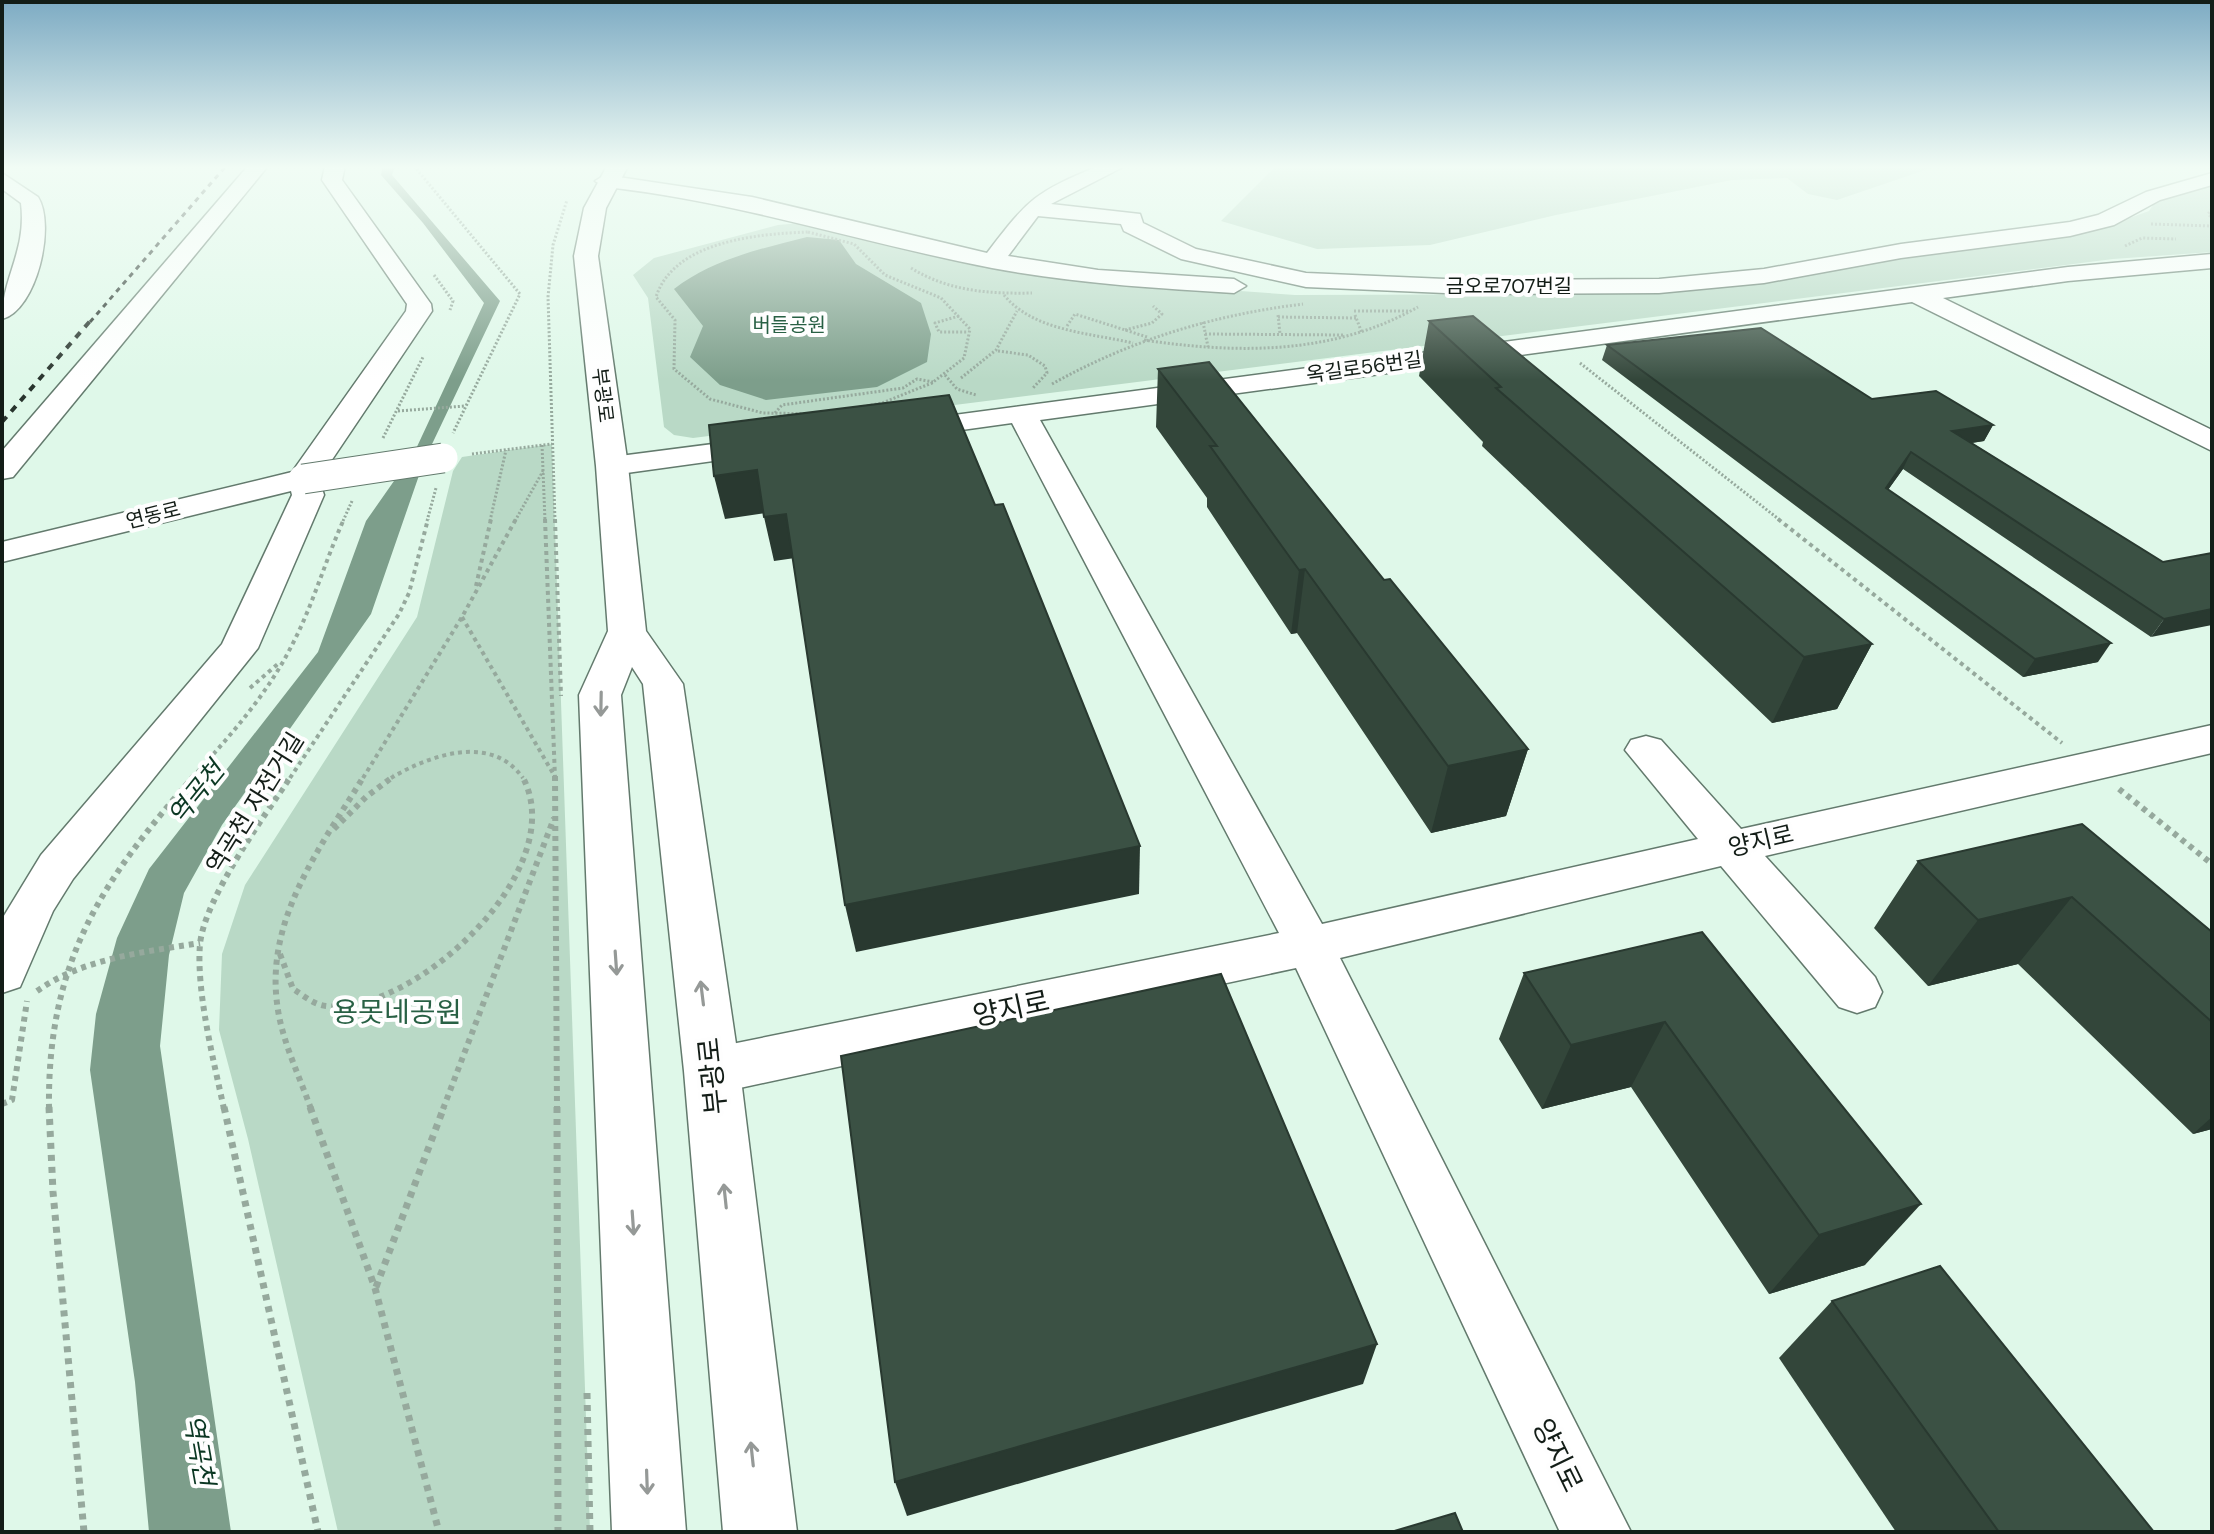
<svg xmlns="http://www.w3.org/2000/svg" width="2214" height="1534" font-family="'DM Sans','Noto Sans KR',sans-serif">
<rect width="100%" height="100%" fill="#dff8e9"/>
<g fill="#b9d9c6">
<polygon points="1276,166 1937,166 1837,200 1808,194 1787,178 1732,180 1556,215 1430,245 1317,249 1221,221"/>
<polygon points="2212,185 2212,252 2113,259 693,438 674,435 664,427 648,298 633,275 654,258 778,225 800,223 1099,281 1295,295 1598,294 1696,289 1834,271 1909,255 2113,224 2149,211 2155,202"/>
<polygon points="552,444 590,1532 338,1532 248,1139 219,1030 222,954 245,885 417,617 453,471 462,457"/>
</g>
<g fill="#7d9e8b">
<polygon points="383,166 395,166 392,175 500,301 424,461 371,614 222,825 184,893 169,955 160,1046 231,1532 149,1532 135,1382 90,1070 96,1014 117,938 149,869 318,652 366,521 415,451 484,303 423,223 381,175"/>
<path d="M807,237L839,240L856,264L921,303L931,334L927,362L877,387L766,400L720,385L690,357L703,326L674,289C713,259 760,249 807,237Z"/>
</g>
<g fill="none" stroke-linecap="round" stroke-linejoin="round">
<defs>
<g id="minor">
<polygon points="248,166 268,166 13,477 2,479 2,451"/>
<polygon points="325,166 345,166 342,180 431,304 432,311 319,479 324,495 258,648 73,879 53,911 20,987 2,993 2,919 41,855 222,644 292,495 291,491 2,562 2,542 292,472 406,311 407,304 322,180"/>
<path d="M1099,166H1125L1051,204L1140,214L1143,223L1196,249L1306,273L1468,280L1659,279L1764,269L1901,244L2070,222L2098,215L2146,192L2212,173V185L2160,200L2114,225L2070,236L1901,258L1764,283L1659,293L1468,294L1306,287L1181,259L1124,231L1121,224L1038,216L1008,256L1098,270L1234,279L1246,286L1234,293C1153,288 1072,283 992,268C862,243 737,201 605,187L595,181L605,175L752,197L987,253C1028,199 1035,192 1099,166Z"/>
<path d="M2,173L38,197C56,225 37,310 2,319C2,277 27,251 21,203L2,189Z"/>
<polygon points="2212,254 2212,268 2068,281 1943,298 2212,430 2212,451 1912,302 1040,420 1322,924 1698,839 1625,750 1631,740 1646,736 1661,740 1741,829 2212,725 2212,753 1765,856 1875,977 1882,992 1875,1007 1857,1013 1839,1007 1721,866 1340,958 1631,1532 1560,1532 1296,968 712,1094 693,1087 685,1071 693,1055 712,1048 1279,933 1012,423 904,438 894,435 889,429 894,423 2068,267"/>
<polygon points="767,437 778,440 782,446 778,452 612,475 601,473 597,466 601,459 612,457"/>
</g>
<polygon id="major" points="607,166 628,166 606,208 598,256 628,466 646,631 683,684 740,1071 797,1532 723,1532 684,1071 643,684 632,667 621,695 686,1532 612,1532 579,695 608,631 596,466 574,256 584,208"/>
</defs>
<use href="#minor" stroke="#637a6d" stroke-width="3"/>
<use href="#major" stroke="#637a6d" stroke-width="3"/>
<g stroke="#96a99d" stroke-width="3" stroke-dasharray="2 2" stroke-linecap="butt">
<polyline points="414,166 520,294 453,433"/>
<polyline points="2212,209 2208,214 2212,218"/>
<polyline points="2151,224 2212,226"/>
<path d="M808,232L854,244L885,275L941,298L970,329L964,358L932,383L882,403L823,414L763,413L710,399L674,369L675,320L656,297C674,241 757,234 808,232Z"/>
<polyline points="2125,246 2142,238 2176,239"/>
<path d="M911,268C948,291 989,294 1032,293"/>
<polyline points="434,275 453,301 450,310"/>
<path d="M1004,295C1033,331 1090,333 1133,343"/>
<polyline points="1354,311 1409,311"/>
<polyline points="1278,315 1280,334"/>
<polyline points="1355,315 1362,333"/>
<polyline points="959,316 935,323 939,332 968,332"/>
<polyline points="1278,317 1356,318"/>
<polyline points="1203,322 1208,347"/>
<polyline points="1067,326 1075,314 1147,337"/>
<polyline points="1125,330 1152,323 1162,314 1153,306"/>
<polyline points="1205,334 1344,335"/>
<path d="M1144,340C1238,354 1333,355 1418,307"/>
<polyline points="998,351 1028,355 1045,366 1047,373 1033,388"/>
<polyline points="1580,363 1781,521"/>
<polyline points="945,375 957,389 976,395"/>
<polyline points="961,378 996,350 1017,311"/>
<path d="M1052,384C1131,340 1213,315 1303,304"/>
<polyline points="398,411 465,406"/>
<polyline points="775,413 782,405 903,388 917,379 933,382"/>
<polyline points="383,438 423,357"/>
<polyline points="542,445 545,521"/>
<polyline points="472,454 552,444"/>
<polyline points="343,521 352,501"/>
<polyline points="427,521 436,488"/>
<polyline points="490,521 506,450"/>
<polyline points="515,521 543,471"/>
<polyline points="555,521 548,297 553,245 567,200"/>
</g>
<g stroke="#96a99d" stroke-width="4" stroke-dasharray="4 4" stroke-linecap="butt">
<polyline points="545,519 555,778"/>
<polyline points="555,519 561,696"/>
<polyline points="1778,519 2062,743"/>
<polyline points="476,586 491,519"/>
<polyline points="462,617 554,775"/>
<polyline points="250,688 279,663"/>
<path d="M192,778C229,737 267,695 292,645C313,605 325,561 344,519"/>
<polyline points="290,778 399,614 409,593 428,519"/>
<polyline points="363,778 462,617 516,519"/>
<path d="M391,778C430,755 491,733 523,778"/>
</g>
<g stroke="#96a99d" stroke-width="6" stroke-dasharray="5 5" stroke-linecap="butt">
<polyline points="555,776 557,1109"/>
<polyline points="2119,789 2212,864"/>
<polyline points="334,829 366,797 394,776"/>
<path d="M280,954L293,989C303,995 314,1005 326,1006C413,1016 574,869 522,776"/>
<path d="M37,991C83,958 145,952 200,943"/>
<polyline points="2,1104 12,1100 27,1001"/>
<path d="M49,1109C47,963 101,881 194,776"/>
<path d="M224,1109C214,1062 196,992 200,944C205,897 264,817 291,776"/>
<path d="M311,1109C299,1075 281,1039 277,1003C266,917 322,845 364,776"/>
<polyline points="443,1109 554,818"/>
</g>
<g stroke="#96a99d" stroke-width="7" stroke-dasharray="6 6" stroke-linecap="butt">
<polyline points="49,1107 53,1192 84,1532"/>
<polyline points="224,1107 318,1532"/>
<polyline points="310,1107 375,1288 439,1532"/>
<polyline points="557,1107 558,1532"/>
<polyline points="376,1287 444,1107"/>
<polyline points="587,1393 590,1532"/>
</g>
<use href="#minor" fill="#fff" fill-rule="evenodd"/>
<use href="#major" fill="#fff" fill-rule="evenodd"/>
<polyline stroke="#28342d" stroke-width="3" stroke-dasharray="5 5" stroke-linecap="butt" points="90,322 226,166"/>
<polyline stroke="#28342d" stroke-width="4" stroke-dasharray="7 7" stroke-linecap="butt" points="2,422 91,320"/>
<defs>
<polyline id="minor-bridge" points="303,479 443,458"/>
</defs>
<use href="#minor-bridge" stroke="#637a6d" stroke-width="31" stroke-linecap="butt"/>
<use href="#minor-bridge" stroke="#fff" stroke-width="29"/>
</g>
<g fill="#33463a">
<polygon points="1429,321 1872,644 1837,709 1772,723 1482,446 1483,442 1419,376"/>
<polygon points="1607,345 1993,425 1984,441 1972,443 2163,562 2212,553 2151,637 1903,469 1888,490 2098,662 2023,677 1602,360"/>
<polygon points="1158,369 1384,580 1528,749 1506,816 1431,833 1297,633 1291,634 1207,507 1207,498 1156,427"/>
<polygon points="2082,824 2212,932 2212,1129 2193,1134 2018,964 1928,986 1874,928 1918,861"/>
<polygon points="1702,932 1865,1265 1769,1294 1631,1087 1542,1109 1499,1039 1524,973"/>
<polygon points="1832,1301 2154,1532 1896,1532 1779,1358"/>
</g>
<g fill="#293930">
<polygon points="1993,425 1984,441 1943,447 1952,431"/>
<polygon points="1911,452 1903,469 1877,505 1886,488"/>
<polygon points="757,470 766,513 725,519 714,476"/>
<polygon points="786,514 795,558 774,561 764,517"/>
<polygon points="1305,569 1297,633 1291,634 1299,570"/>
<polygon points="2212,609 2212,625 2151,637 2164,619"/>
<polygon points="2111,643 2098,662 2023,677 2035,659"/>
<polygon points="1872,644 1837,709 1772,723 1804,657"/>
<polygon points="1528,749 1506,816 1431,833 1448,766"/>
<polygon points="1140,846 1139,894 856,952 845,905"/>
<polygon points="2072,897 2018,964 1928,986 1978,920"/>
<polygon points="1665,1022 1631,1087 1542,1109 1571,1045"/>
<polygon points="2212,1117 2212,1129 2193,1134"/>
<polygon points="1921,1204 1865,1265 1769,1294 1819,1235"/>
<polygon points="1377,1344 1363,1384 907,1516 895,1482"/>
</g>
<g fill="#3b5144" stroke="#293930" stroke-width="2">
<polygon points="1473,316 1872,644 1804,657 1496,388 1501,387 1429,321"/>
<polygon points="1761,328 1872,399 1936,391 1993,425 1952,431 2163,562 2212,553 2212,609 2164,619 1911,452 1886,488 2111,643 2035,659 1607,345"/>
<polygon points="1209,362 1384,580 1390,579 1528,749 1448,766 1305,569 1299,570 1210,446 1217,446 1158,369"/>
<polygon points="949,395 995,505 1003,504 1140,846 845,905 786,514 764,517 757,470 714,476 709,425"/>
<polygon points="2082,824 2212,932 2212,1022 2072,897 1978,920 1918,861"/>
<polygon points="1702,932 1921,1204 1819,1235 1665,1022 1571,1045 1524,973"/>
<polygon points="1221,974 1377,1344 895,1482 841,1056"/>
<polygon points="1940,1266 2154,1532 1999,1532 1832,1301"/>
<polygon points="1455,1513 1463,1532 1391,1532"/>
</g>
<defs><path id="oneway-shaft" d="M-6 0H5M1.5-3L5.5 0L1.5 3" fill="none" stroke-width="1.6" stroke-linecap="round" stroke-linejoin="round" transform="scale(2)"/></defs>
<g stroke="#959997">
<use href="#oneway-shaft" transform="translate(601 704) rotate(91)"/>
<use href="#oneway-shaft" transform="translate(616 963) rotate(86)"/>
<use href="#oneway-shaft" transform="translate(702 993) rotate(-97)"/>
<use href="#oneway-shaft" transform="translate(725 1196) rotate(-96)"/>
<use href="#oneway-shaft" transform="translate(633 1223) rotate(86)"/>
<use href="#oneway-shaft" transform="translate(752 1454) rotate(-96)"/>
<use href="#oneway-shaft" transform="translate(647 1482) rotate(88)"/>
</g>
<linearGradient id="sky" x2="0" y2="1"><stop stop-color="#7dabc3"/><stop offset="0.44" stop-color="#f1fcf5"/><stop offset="1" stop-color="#f1fcf5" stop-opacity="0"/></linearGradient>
<rect width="2214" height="380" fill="url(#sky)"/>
<g text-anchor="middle" stroke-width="8" stroke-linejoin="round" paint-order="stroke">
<g font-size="20" fill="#131d17" stroke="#fefefe">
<text x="1509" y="293">금오로707번길</text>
<text transform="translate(1364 367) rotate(-8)" y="7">옥길로56번길</text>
<text transform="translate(603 395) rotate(83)" y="7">부광로</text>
<text transform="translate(153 515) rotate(-14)" y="7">연동로</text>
</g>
<g font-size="20" fill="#286044" stroke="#fefefe">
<text x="789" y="332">버들공원</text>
</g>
<g font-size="24" fill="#131d17" stroke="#fefefe">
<text transform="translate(255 803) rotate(-58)" y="8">역곡천 자전거길</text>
<text transform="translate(1761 841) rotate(-13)" y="8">양지로</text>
</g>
<g font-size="26" font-style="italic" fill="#0b3723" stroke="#fefefe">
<text transform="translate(196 793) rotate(-51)" y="9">역곡천</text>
<text transform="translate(199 1450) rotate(80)" y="9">역곡천</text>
</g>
<g font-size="28" fill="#131d17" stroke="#fefefe">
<text transform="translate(1011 1008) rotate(-12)" y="10">양지로</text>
<text transform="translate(712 1076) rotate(-96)" y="10">부광로</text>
<text transform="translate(1558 1455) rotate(64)" y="10">양지로</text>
</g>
<g font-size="28" fill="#286044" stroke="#fefefe">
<text x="397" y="1022">용못네공원</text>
</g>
</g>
<rect width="2214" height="1534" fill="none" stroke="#131d17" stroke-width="8"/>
</svg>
